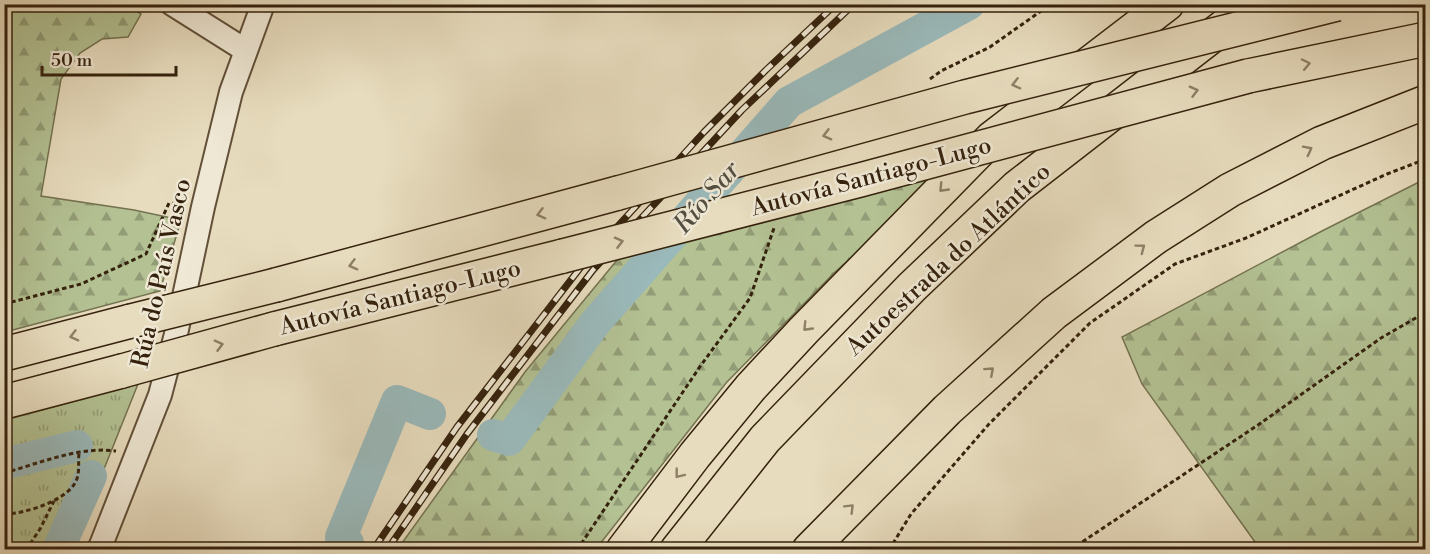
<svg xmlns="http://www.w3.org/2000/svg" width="1430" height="554" font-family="'Libre Bodoni',serif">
<defs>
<pattern id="forest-firs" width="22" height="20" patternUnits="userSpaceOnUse" patternTransform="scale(1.5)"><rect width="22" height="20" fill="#b3c193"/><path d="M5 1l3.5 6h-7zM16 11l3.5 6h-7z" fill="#929c76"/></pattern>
<pattern id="park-tufts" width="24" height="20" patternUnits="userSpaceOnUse" patternTransform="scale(1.5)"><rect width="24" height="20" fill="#b3c193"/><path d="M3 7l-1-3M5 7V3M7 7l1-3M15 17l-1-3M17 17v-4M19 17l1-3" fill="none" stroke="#929c76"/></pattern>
</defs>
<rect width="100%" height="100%" fill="#e7dcbe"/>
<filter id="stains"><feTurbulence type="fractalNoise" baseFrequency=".00333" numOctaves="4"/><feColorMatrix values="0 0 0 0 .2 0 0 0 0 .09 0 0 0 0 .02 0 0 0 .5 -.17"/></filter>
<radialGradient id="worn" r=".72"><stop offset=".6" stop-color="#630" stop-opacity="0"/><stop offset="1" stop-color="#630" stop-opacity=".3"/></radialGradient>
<g fill="url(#forest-firs)" stroke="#747250" stroke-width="1.5">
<polygon points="5,4 127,5 141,14 128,37 102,39 80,53 61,79 41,196 134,210 181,220 160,291 5,332"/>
<polygon points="950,171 835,272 726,383 596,549 397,550 525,372 622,254"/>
<polygon points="1425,179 1425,549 1260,549 1142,384 1122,337 1322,231"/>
</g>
<polygon fill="url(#park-tufts)" stroke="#747250" stroke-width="1.5" points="138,384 72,549 5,549 5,420"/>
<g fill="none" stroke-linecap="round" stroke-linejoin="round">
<g stroke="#9ab9ba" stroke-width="32">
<polyline points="493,435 509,440 595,323 789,102 969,4"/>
<polyline points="4,464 77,446"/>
<polyline points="348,543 341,537 397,401 430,414"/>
<polyline points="58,550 91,476"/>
</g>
<defs>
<g id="minor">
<polyline points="172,4 245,50"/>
<polyline points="99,550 160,395 176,334 203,207 231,92 263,4"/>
</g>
<g id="highway">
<polyline points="1248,76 1426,39"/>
<polyline points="276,285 618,193"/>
<polyline points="274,329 563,256"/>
<polyline points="4,354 131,321"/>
<polyline points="4,402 122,371"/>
<polyline points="623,550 695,455 751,387 804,330 992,138 1167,4"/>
<polyline points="677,550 765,439 912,287 1017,187 1253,4"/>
<polyline points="809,550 947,410 1054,313 1156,237 1230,190 1322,143 1426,102"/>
</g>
</defs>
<use href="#minor" stroke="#625039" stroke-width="26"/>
<use href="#highway" stroke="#35220d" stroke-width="36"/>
<g stroke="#35220d" stroke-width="3" stroke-dasharray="4.5 3" stroke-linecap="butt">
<polyline points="930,79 941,71 990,47 1051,4"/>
<polyline points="4,304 81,284 146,254 169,203 185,205"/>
<path d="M4,473C40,463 80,446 116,451"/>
<path d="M4,514C24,514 67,501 76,481C80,474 78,461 79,453"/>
<polyline points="26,550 40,529 54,501"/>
<polyline points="577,550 699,368 750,298 774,228"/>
<polyline points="889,550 911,514 989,424 1090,323 1175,264 1246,238 1387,174 1426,159"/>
<polyline points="1070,550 1258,425 1381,338 1426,312"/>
</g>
<use href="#minor" stroke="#efe8d5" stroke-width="22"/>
<use href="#highway" stroke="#e7dcbe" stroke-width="33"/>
<defs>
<g id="rail">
<polyline points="373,550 457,427 584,263 704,132 766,70 836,4"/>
<polyline points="387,550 467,434 593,270 742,110 854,4"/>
</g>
</defs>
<use href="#rail" stroke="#35220d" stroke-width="7"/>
<use href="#rail" stroke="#efe8d5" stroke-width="4.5" stroke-dasharray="14" stroke-linecap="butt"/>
<defs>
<g id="highway-bridge">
<polyline points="618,193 965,97 1337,4"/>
<polyline points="563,256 860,180 1248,76"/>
<polyline points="131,321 276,285"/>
<polyline points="122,371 274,329"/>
</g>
</defs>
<use href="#highway-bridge" stroke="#35220d" stroke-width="36" stroke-linecap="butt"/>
<use href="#highway-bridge" stroke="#e7dcbe" stroke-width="33"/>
</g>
<defs><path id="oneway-chevron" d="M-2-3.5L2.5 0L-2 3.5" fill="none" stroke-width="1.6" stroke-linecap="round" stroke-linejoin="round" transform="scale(1.5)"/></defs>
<g stroke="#8e7f66">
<use href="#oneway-chevron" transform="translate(1306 64) rotate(-12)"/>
<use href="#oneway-chevron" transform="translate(1016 84) rotate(166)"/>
<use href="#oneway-chevron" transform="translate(1194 91) rotate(-15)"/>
<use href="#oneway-chevron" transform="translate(827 135) rotate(165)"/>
<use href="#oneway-chevron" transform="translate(1308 150) rotate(-27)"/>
<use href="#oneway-chevron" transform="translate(943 188) rotate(134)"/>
<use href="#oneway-chevron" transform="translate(541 214) rotate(165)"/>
<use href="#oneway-chevron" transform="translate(619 242) rotate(-14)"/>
<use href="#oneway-chevron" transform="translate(1141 248) rotate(-37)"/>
<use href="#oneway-chevron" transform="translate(353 265) rotate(165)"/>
<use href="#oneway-chevron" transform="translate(807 327) rotate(134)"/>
<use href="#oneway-chevron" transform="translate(74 336) rotate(165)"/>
<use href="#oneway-chevron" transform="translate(219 345) rotate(-15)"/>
<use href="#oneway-chevron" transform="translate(990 371) rotate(-42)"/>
<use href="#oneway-chevron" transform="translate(679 474) rotate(128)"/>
<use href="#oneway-chevron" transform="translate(850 508) rotate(-45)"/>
</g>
<g text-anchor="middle" stroke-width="5" stroke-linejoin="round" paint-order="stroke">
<g font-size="24" fill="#35220d" stroke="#efe8d5">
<text transform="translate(871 176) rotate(-15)" y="8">Autovía Santiago-Lugo</text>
<text transform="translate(948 259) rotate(-43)" y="8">Autoestrada do Atlántico</text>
<text transform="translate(161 273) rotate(-77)" y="8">Rúa do País Vasco</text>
<text transform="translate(400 297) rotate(-14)" y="8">Autovía Santiago-Lugo</text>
</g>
<g font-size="26" font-style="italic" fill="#534f41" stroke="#efe8d5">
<text transform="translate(706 197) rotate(-49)" y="9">Río Sar</text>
</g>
</g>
<rect width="1430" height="554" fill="none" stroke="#e7dcbe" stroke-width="24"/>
<rect x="6" y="6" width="1418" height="542" fill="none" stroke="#35220d" stroke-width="3"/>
<rect x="12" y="12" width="1406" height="530" fill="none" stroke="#35220d" stroke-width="1.5"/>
<path d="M42 66v9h134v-9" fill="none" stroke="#35220d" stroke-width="3"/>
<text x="51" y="66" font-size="18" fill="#35220d" stroke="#efe8d5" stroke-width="4.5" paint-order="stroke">50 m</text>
<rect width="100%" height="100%" filter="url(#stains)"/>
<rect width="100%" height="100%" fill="url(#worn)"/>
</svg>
